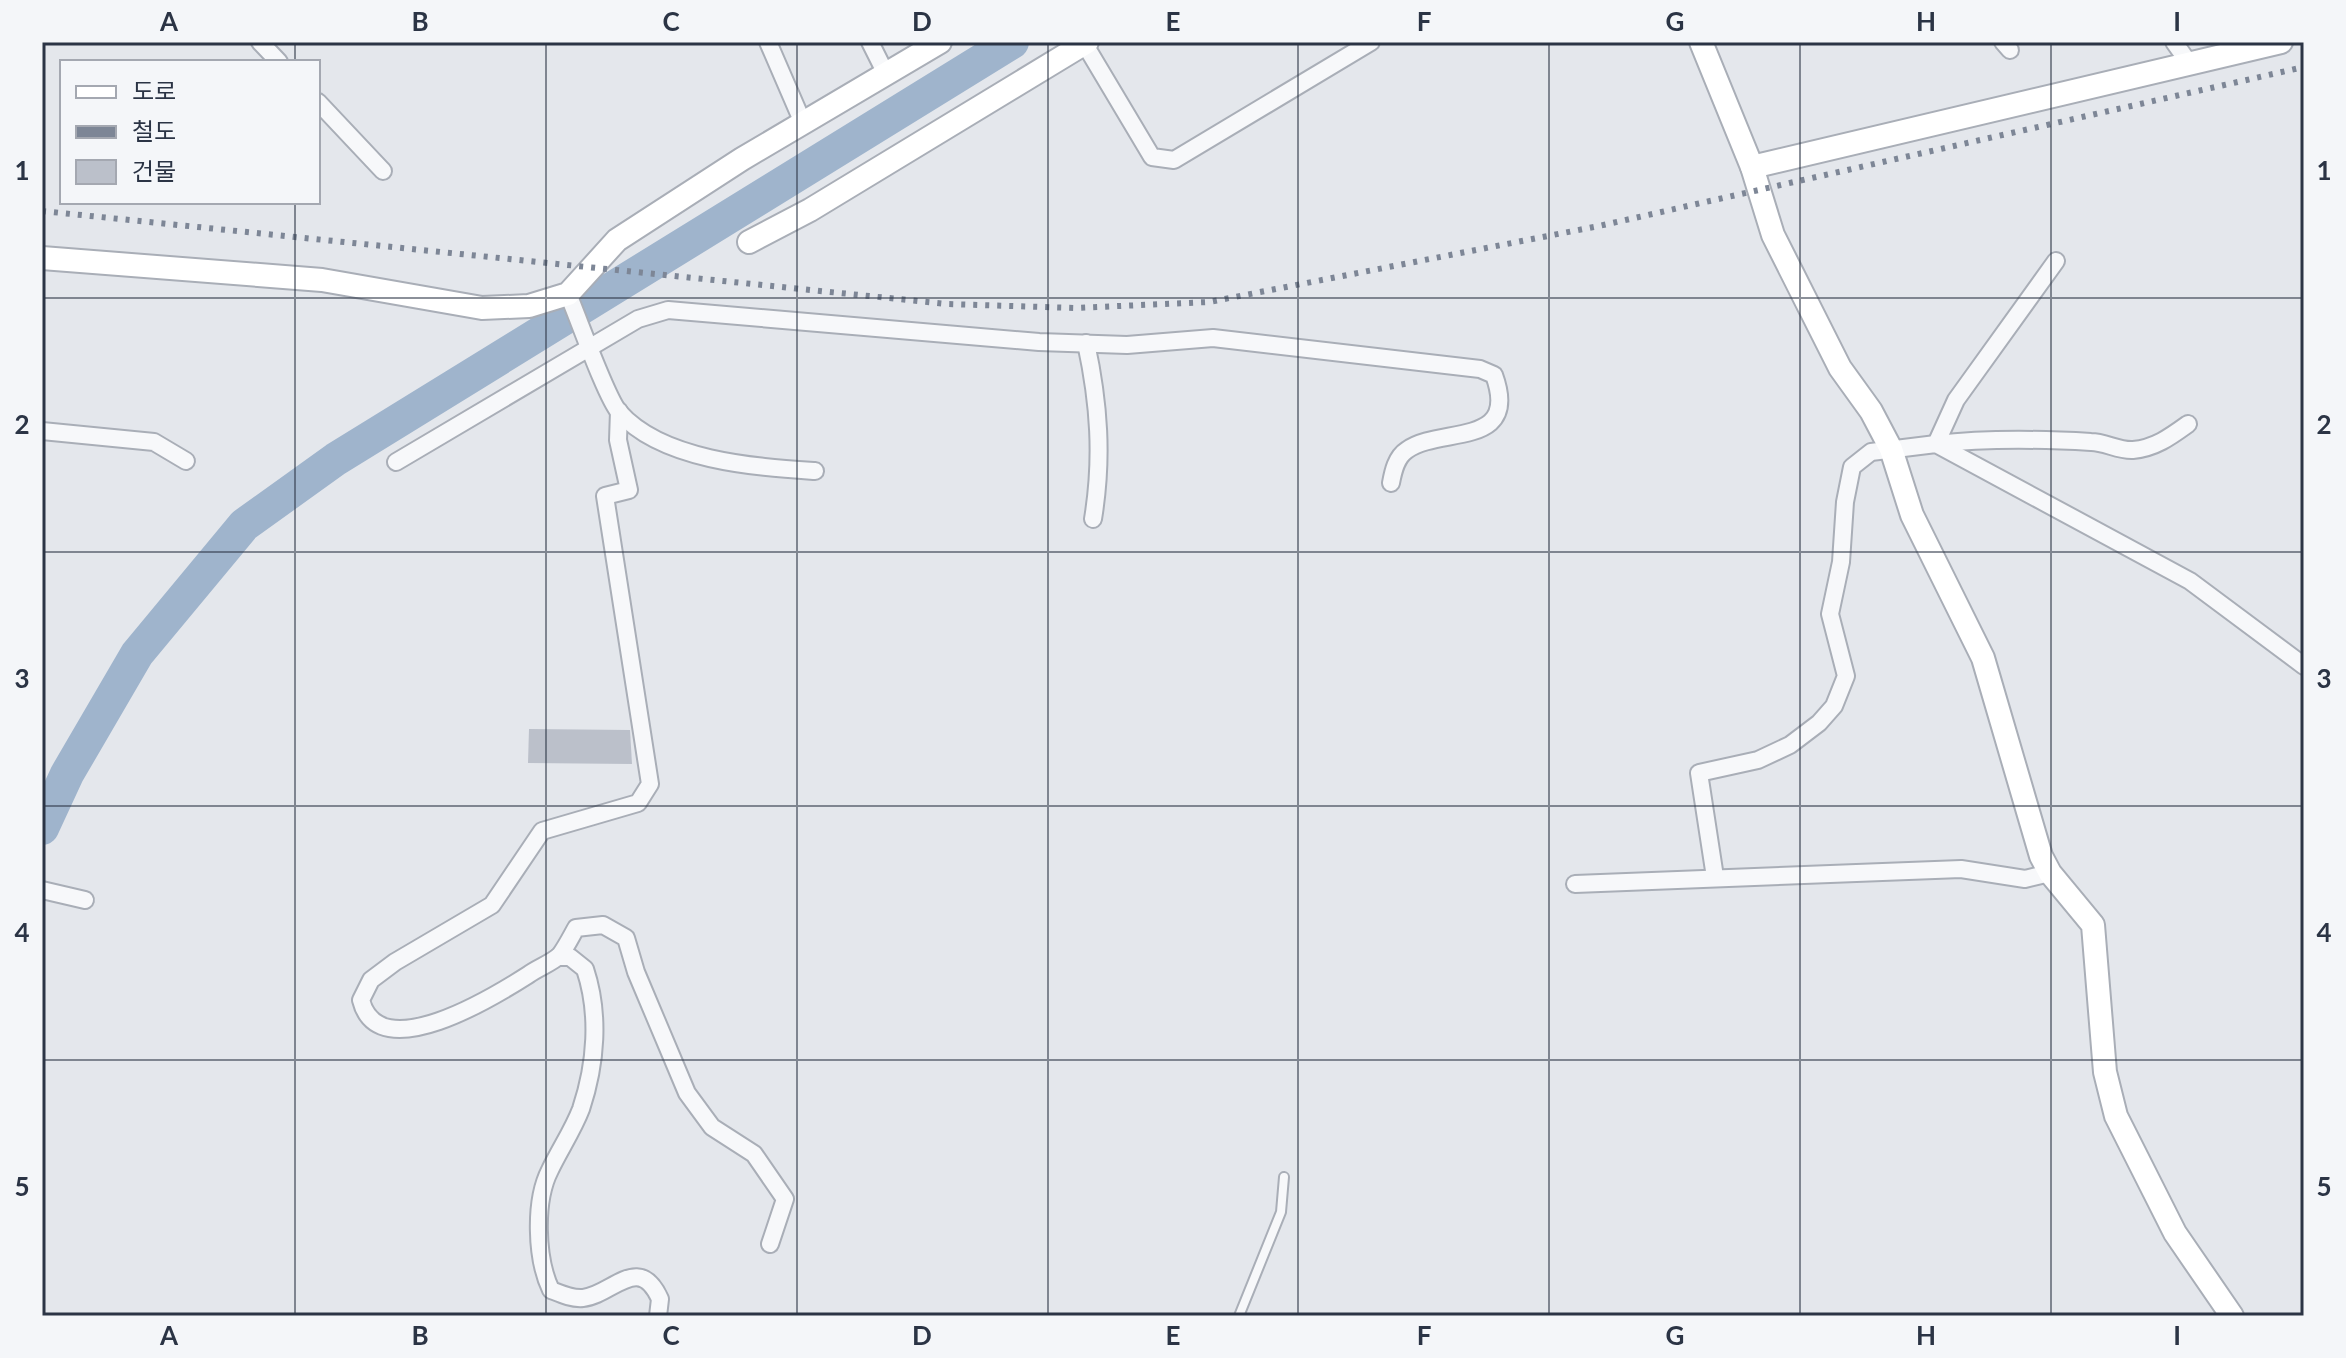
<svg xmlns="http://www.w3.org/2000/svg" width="2346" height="1358" font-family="Lato,'Noto Sans KR',sans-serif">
<rect width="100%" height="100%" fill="#e4e7ec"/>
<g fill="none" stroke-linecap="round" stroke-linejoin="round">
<polyline stroke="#9fb4cc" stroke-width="34" points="42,828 67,774 137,654 244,525 336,459 1012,42"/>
</g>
<polygon fill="#bbc0ca" points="529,729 630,730 632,764 528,763"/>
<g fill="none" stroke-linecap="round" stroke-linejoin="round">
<defs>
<polyline id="lane" points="1239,1316 1281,1212 1284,1177"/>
<g id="street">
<polyline points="260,42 279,62"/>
<polyline points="768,42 803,123"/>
<polyline points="870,42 885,72"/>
<polyline points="2003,42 2010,50"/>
<polyline points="2174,42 2189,63"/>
<polyline points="1084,43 1152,157 1174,160 1371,42"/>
<polyline points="318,102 383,171"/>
<path d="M568,294C578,317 606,397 619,412C662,461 756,467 815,471"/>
<path d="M1086,343C1099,403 1103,458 1093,519"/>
<path d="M619,411L618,440L629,490L605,496L650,784L638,803L542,831L492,905L395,962L371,980L361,1000C378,1069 495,996 528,975C537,968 552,963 560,955C566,947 571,937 576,928L603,925L626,938L636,972L687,1093L712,1127L754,1154L785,1199L770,1244"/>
<polyline points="42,431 154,442 186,461"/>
<path d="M1936,444C1988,438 2039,439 2091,442C2105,442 2119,451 2133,450C2155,448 2170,437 2188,424"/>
<polyline points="1936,444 1956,400 2056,261"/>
<path d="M396,462L638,319L668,310L1039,342L1127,345L1213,338L1480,369L1494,375C1521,449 1440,426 1407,450C1396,457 1393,472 1391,483"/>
<polyline points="1715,877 1699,773 1758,760 1790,745 1819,723 1834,706 1846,676 1830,614 1841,562 1845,502 1852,467 1871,452 1936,444 2190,581 2304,666"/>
<polyline points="1575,884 1961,869 2025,879 2050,873"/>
<polyline points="42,890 85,900"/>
<path d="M558,957H570L585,969C600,1014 596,1064 581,1109C573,1130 560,1149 550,1170C534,1201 536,1259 551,1290C561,1294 572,1299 583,1298C612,1295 639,1252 660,1299L658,1316"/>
</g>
<g id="secondary">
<polyline points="1701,42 1752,167 1773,235 1840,368 1871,411 1891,449 1912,515 1983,658 2041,856 2050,873 2093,925 2105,1072 2116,1116 2175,1233 2232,1316"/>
<polyline points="1752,167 2281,42"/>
<polyline points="749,242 810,210 1087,42"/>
<polyline points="42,258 322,280 482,308 529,306 568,294 617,240 742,159 940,42"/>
</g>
</defs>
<use href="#lane" stroke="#a9aeb7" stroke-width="12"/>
<use href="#street" stroke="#a9aeb7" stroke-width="20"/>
<use href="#secondary" stroke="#a9aeb7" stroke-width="26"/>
<use href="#lane" stroke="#f7f8fa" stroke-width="8"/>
<use href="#street" stroke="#f7f8fa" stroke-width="16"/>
<use href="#secondary" stroke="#fff" stroke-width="22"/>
<polyline stroke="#7d8696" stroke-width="6" stroke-dasharray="4 8" stroke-linecap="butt" points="42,211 947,304 1075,308 1209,302 1599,226 2304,67"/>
</g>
<path fill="none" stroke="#2b3445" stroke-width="2" stroke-opacity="0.55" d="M295,42V62M546,42V1316M797,42V1316M1048,42V1316M1298,42V1316M1549,42V1316M1800,42V1316M2051,42V1316M295,202V1316M42,298H2304M42,552H2304M42,806H2304M42,1060H2304"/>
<rect width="2346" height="1358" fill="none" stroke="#f4f6f9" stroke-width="88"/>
<rect x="60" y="60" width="260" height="144" fill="#f4f6f9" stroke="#a4a8b1" stroke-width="2"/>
<rect x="76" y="86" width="40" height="12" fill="#ffffff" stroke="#a4a8b1" stroke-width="2"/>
<text x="132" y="100" font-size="24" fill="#2b3445">도로</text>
<rect x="76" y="126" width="40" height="12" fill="#7d8696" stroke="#a4a8b1" stroke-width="2"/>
<text x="132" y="140" font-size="24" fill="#2b3445">철도</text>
<rect x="76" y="160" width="40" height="24" fill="#bbc0ca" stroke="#a4a8b1" stroke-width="2"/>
<text x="132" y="180" font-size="24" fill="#2b3445">건물</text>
<rect x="44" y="44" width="2258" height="1270" fill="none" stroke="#2b3445" stroke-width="3"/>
<g font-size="26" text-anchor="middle" font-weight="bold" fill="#2b3445">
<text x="169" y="31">A</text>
<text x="420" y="31">B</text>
<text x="671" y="31">C</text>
<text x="922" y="31">D</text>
<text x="1173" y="31">E</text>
<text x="1424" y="31">F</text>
<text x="1675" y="31">G</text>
<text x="1926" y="31">H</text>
<text x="2177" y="31">I</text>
<text x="22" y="180">1</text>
<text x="2324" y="180">1</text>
<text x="22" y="434">2</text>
<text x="2324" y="434">2</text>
<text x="22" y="688">3</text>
<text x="2324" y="688">3</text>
<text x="22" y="942">4</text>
<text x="2324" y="942">4</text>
<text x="22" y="1196">5</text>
<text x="2324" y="1196">5</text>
<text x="169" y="1345">A</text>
<text x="420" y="1345">B</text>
<text x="671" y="1345">C</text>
<text x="922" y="1345">D</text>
<text x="1173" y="1345">E</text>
<text x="1424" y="1345">F</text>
<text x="1675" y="1345">G</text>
<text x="1926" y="1345">H</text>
<text x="2177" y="1345">I</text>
</g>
</svg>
